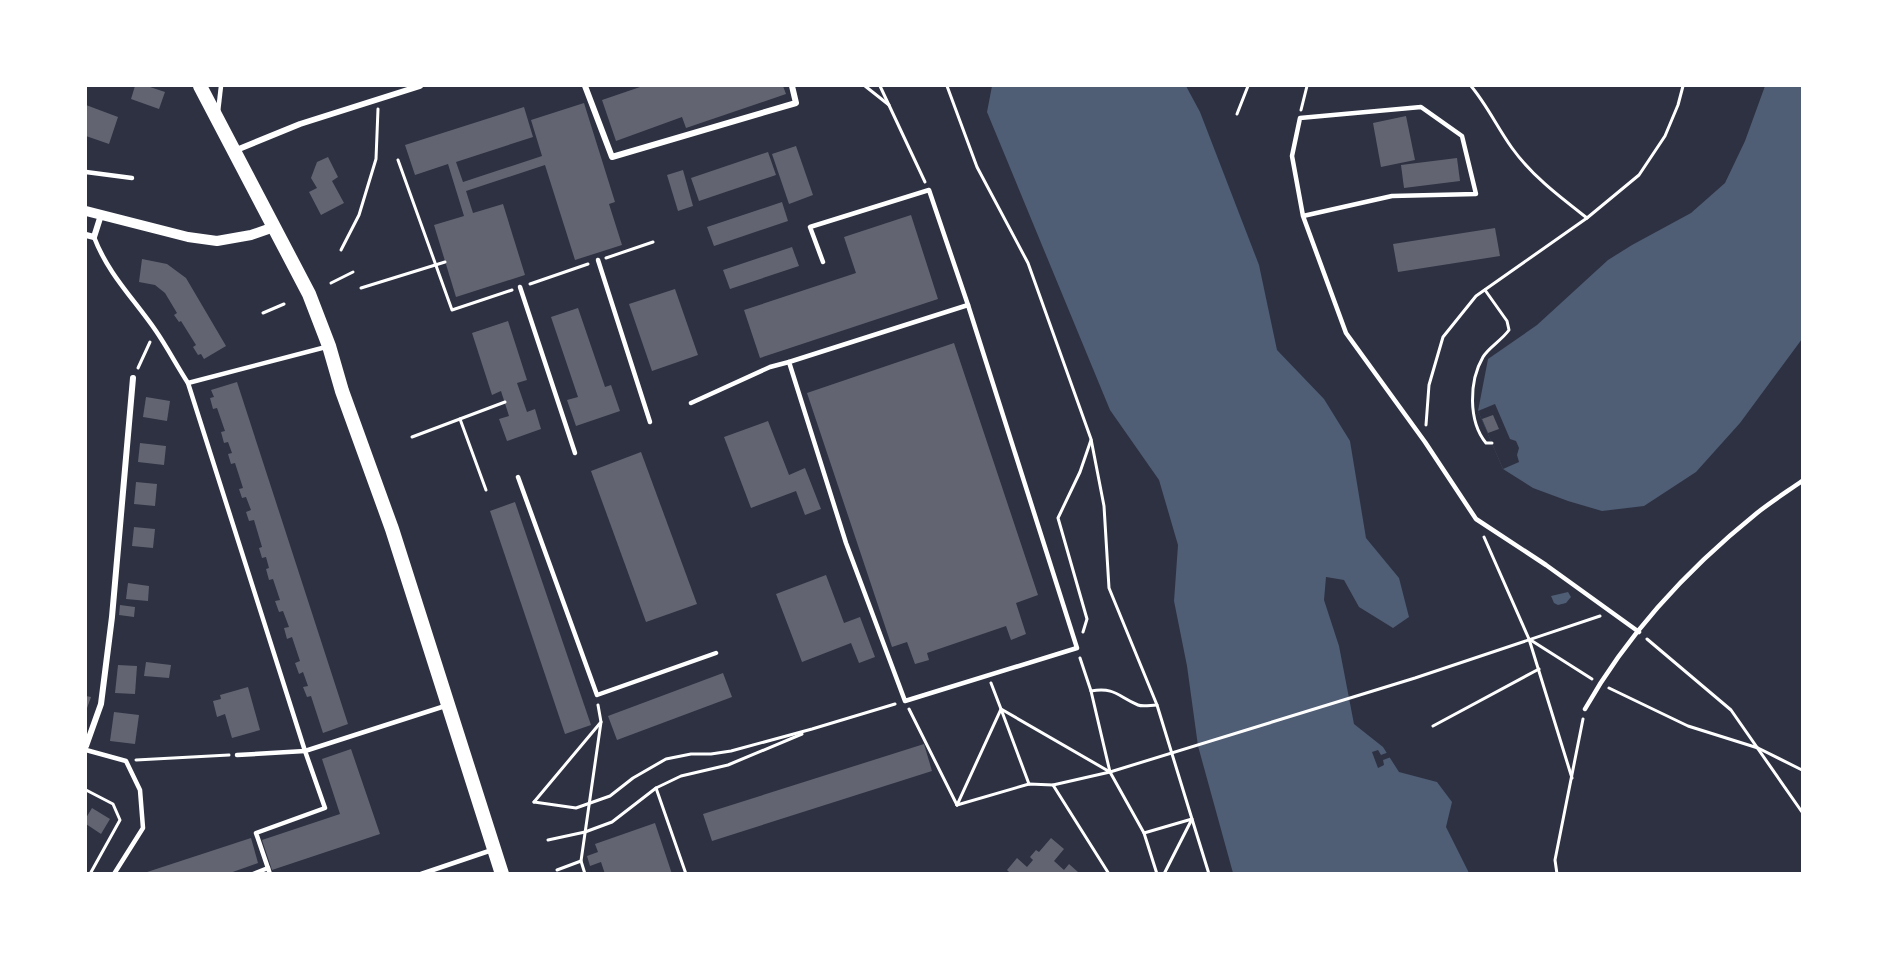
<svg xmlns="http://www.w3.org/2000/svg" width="1888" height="959" font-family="Mulish,sans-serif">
<rect width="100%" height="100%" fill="#2d3142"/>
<g fill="#4f5d75">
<polygon points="992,86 1186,86 1200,112 1259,265 1277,350 1324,399 1350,441 1366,538 1399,578 1409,617 1393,628 1359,607 1344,580 1326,577 1324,600 1339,646 1354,724 1383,747 1399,772 1437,782 1452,802 1446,827 1469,873 1233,873 1198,746 1187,666 1174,601 1178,545 1159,480 1110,410 987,112"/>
<polygon points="1765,86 1802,86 1802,339 1740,423 1696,472 1644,506 1602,511 1568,501 1533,488 1503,469 1478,411 1488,359 1537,325 1608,260 1632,245 1691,213 1725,183 1745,141"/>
<polygon points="1568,592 1571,597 1566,603 1558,605 1554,603 1551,596"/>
</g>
<g fill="#2d3142">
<polygon points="1495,404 1510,439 1516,441 1519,448 1517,455 1519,462 1503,469 1478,411"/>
<polygon points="1378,750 1381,755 1389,752 1391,757 1383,760 1384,765 1378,768 1372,752"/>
</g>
<g fill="#626471">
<polygon points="135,86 147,86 165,92 159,109 131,99"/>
<polygon points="643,86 783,86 786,94 686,128 682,117 616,141 602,100"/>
<polygon points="584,103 615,202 609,204 622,245 575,260 545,165 466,191 473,213 503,204 525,275 456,297 434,225 464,216 448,164 415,175 405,145 524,107 533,137 456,162 463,182 542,156 531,120"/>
<polygon points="86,105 118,117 109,144 86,136"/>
<polygon points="1406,116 1415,160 1381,167 1373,123"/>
<polygon points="796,146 813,195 789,204 772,154"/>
<polygon points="768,152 776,175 699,201 691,178"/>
<polygon points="328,157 338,177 332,181 344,203 321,215 309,192 317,188 311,178 317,162"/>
<polygon points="1457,158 1460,181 1404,188 1401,165"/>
<polygon points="683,170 693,206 678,211 667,175"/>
<polygon points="782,202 788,221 714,246 707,227"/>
<polygon points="911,215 938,299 760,358 744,310 856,273 844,237"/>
<polygon points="1495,228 1500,256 1398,272 1393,244"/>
<polygon points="792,247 799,266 730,289 723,270"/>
<polygon points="142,259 167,264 186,278 226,346 204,359 201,354 198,355 193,347 196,345 181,321 179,322 174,315 177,313 165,293 155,285 139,282"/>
<polygon points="675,289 698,355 652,371 629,304"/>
<polygon points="578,308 605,387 611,385 620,411 576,426 567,400 578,397 551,317"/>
<polygon points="508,321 527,380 517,383 527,412 535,409 541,429 507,441 499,419 509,416 501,391 492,395 472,333"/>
<polygon points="954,343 1038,595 1016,603 1026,634 1011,640 1006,626 927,653 929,660 915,664 907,642 892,647 807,393"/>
<polygon points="237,382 348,724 323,733 311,696 307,697 303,687 308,686 303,672 299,674 295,663 300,661 292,637 287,639 284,628 289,627 283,611 279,612 275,601 280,600 273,579 269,580 266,569 269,568 266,557 262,558 259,548 262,547 254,520 249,521 246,512 251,510 246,497 242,498 239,489 243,488 235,463 231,464 228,454 232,453 228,442 224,443 221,432 225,431 217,408 213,409 210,398 214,397 211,390"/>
<polygon points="146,397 170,401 167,421 143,417"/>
<polygon points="1493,415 1499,429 1488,433 1482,419"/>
<polygon points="768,421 789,475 805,468 821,509 805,515 796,491 751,508 724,437"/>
<polygon points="140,443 166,446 164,465 138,462"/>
<polygon points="641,452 697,604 646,622 591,471"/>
<polygon points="136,482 157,484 155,506 134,504"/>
<polygon points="515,502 591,725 565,734 490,511"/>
<polygon points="134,527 155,529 153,548 132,546"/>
<polygon points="826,575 844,623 860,617 875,657 859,663 851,643 802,662 776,594"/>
<polygon points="128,583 149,586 148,601 126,599"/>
<polygon points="120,605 135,607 134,617 119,615"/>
<polygon points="146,662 171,665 169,678 144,676"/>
<polygon points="118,665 137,666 135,694 115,693"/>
<polygon points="723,673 732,697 617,740 608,716"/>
<polygon points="248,687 260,730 232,738 225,714 217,717 213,701 221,699 220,695"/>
<polygon points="86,696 91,697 86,711"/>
<polygon points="114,712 139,715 135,744 110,741"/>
<polygon points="924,744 932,771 712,841 703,814"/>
<polygon points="351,749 380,834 272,870 262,840 340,814 322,759"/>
<polygon points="92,808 110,819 101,834 86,824 86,818"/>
<polygon points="655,823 672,874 605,874 601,862 590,866 587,856 598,852 595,844"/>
<polygon points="251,838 258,863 227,874 141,874"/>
<polygon points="1051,838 1064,849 1054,861 1064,870 1069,864 1078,872 1076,874 1011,874 1007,870 1017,858 1027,867 1033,860 1030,857 1036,850 1039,852"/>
</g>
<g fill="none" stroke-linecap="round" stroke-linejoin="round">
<g stroke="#fff" stroke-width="3">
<polyline points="865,86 889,105"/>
<polyline points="880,86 925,182"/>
<polyline points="947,86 977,167 1028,263 1091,439 1104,506 1109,588 1157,705 1192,819 1164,874"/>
<path d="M1471,86C1487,105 1497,127 1512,148C1532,176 1560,197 1587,218"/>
<polyline points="1301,110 1307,86"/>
<polyline points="1237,114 1248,86"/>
<polyline points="398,160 452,310 512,290"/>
<polyline points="341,250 359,215 376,159 378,109"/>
<polyline points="606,258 653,242"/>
<polyline points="331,283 353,272"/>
<polyline points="530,284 588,264"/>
<polyline points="361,288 445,262"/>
<path d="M1485,290L1507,321L1509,330C1502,340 1488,348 1483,357C1469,381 1468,421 1486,443H1492"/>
<polyline points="263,313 284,304"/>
<polyline points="138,368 150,342"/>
<polyline points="460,419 486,490"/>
<polyline points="1426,425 1429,385 1443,337 1476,296 1587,218 1639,175 1665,136 1678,105 1683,86"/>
<polyline points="412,437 505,402"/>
<polyline points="1484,537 1529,639 1572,778"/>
<polyline points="1083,632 1087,619 1058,518 1080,472 1091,440"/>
<polyline points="1529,639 1592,679"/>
<polyline points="1647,639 1731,710 1802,812"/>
<polyline points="1080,658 1091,691 1110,772 1144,833 1157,874"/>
<polyline points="1609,688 1688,726 1758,748 1802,770"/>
<path d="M1091,691C1116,687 1118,697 1138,705C1143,707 1151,705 1157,705"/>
<polyline points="909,709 957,805"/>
<polyline points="1433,726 1539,669"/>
<polyline points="136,760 229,755"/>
<polyline points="1110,772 1415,678 1600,616"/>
<polyline points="1053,785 1109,874"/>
<polyline points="656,788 686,874"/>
<polyline points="86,790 113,804 120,820 90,874"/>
<polyline points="534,802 576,808 610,796 633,778 666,759 691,754 711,754 731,751 812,729 895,704"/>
<polyline points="534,802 601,722 598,705"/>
<polyline points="957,805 1029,784 1053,785 1110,772 1001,709 991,683"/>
<polyline points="957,805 1001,709 1029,784"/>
<polyline points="1144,833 1192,819 1209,874"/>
<polyline points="548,840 585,832 612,822 656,788 681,776 728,765 802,734"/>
<polyline points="557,870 581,861"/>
<polyline points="585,874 581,861 601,722"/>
<polyline points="1557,874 1555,860 1583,719"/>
</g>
<g stroke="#fff" stroke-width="4.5">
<polyline points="218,112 221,86"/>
<polyline points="86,172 132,178"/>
<polyline points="1303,216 1392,196 1476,194 1462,136 1421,107 1300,118 1292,156 1303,216 1346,333 1425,442 1476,519 1546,565 1639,632"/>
<path d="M94,237C108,274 134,299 156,331C167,347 177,366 188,383L305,751L237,755"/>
<polyline points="598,260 650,422"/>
<polyline points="823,262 810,227 929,190 968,305"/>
<polyline points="520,287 575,453"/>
<polygon points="968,305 1077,648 905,701 846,543 789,362"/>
<polyline points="188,383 326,347"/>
<polyline points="691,403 770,367 789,362"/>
<polyline points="518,477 597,695 716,653"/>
<path d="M1585,709C1628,633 1690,567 1757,513C1772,501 1788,491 1802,481"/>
<polyline points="86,750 126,761 140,790 143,828 114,874"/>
<polyline points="253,874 268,868"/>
<polyline points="270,874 256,833 325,808 305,751 445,706"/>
<polyline points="421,874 492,850"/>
</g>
<g stroke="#fff" stroke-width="6">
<polyline points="585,86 612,157 796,103 792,86"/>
<polyline points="234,151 300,124 420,86"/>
<polyline points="86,235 94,237 101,215"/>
<polyline points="86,746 101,704 112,617 133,378"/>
</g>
<polyline stroke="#fff" stroke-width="10" points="86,211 188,237 217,241 251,235 274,227"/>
<polyline stroke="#fff" stroke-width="14" points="200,86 309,294 329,346 342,391 392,529 502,874"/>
</g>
<rect width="1888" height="959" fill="none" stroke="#ffffff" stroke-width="174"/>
</svg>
